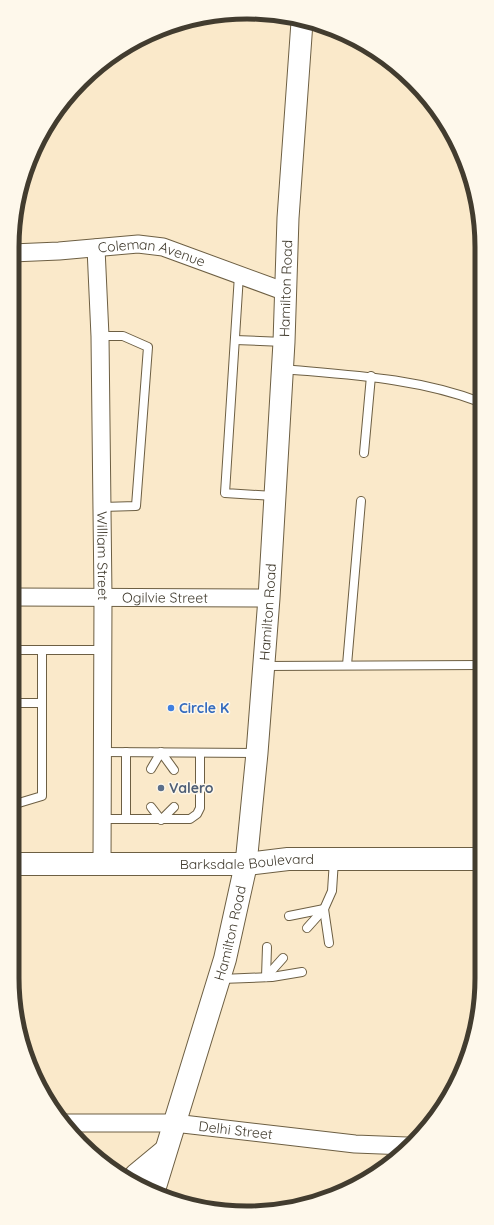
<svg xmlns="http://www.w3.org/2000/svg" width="494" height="1225" font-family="Quicksand,sans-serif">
<rect width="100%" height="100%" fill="#fae9ca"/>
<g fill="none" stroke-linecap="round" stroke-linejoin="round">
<defs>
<g id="service">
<polyline points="239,275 225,493 274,496"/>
<polyline points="100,336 123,336 148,347 136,506 102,507"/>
<polyline points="235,340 284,342"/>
<path d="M283,369C350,375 417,378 480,402"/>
<polyline points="364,453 371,376"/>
<polyline points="12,650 42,650"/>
<polyline points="347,665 361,501"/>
<polyline points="264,666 481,665"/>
<polyline points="12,703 42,703"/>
<polyline points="102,752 256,753"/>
<polyline points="126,752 126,819"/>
<polyline points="151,769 161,752 174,770"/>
<polyline points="12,805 42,796 42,650 103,650"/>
<polyline points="151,807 161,820 174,807"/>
<polyline points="102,819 190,819 197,814 200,808 200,753"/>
<polyline points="289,916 324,909"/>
<polyline points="307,928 324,909"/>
<polyline points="329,943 324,909 332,891 334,860"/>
<polyline points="266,977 267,947"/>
<polyline points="266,977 283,958"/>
<polyline points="221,979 272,977 302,972"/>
</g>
<g id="minor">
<path id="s1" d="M96,248L100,336L103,597L102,864"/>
<path id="s2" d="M12,253L59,251L138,244L163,247L286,292"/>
<path id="s3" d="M12,597L269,598"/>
<path id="s4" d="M64,1123H174L355,1144L407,1146"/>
</g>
<g id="tertiary">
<path id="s5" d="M246,864L257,753L269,598L284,342L288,218L302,22"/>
</g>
<g id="secondary">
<path id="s6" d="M12,864H246L288,859H482"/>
<path id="s7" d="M154,1190L225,959L246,864"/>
</g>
<polyline id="motorway" points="132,1182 136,1175 165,1151"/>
</defs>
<use href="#service" stroke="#6d5f43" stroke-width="10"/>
<use href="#minor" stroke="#6d5f43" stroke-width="19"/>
<use href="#tertiary" stroke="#6d5f43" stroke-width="23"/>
<use href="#secondary" stroke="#6d5f43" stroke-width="24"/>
<use href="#motorway" stroke="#6d5f43" stroke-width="24"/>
<use href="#service" stroke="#fff" stroke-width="8"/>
<use href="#minor" stroke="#fff" stroke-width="17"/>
<use href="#tertiary" stroke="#fff" stroke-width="21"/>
<use href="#secondary" stroke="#fff" stroke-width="22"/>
<use href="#motorway" stroke="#fff" stroke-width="22"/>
</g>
<circle fill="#3f7fe0" stroke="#fef8eb" stroke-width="1.5" cx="171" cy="708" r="4"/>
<circle fill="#5c6f8a" stroke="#fef8eb" stroke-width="1.5" cx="161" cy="788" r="4"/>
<g text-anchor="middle" stroke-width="3" stroke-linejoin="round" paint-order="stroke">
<g font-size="14" fill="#423c2f" stroke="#fef8eb">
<text dy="5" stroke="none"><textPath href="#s2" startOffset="141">Coleman Avenue</textPath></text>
<text dy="5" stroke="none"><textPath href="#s5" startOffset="577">Hamilton Road</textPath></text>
<text dy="5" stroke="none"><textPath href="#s1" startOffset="308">William Street</textPath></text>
<text dy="5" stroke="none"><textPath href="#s3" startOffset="153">Ogilvie Street</textPath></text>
<text dy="5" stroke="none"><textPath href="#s5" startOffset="253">Hamilton Road</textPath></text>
<text dy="5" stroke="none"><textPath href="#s6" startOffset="235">Barksdale Boulevard</textPath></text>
<text dy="5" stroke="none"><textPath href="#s7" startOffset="268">Hamilton Road</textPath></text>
<text dy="5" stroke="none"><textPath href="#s4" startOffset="172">Delhi Street</textPath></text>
</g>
<g font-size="14" font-weight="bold" fill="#366cbe" stroke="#fef8eb" text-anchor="start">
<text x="179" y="713">Circle K</text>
</g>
<g font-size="14" font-weight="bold" fill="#4e5e75" stroke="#fef8eb" text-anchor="start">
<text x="169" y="793">Valero</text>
</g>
</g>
<path d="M0 0H494V1225H0ZM247 19H247A228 228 0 0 1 475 247V978A228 228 0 0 1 247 1206H247A228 228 0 0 1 19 978V247A228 228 0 0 1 247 19Z" fill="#fef8eb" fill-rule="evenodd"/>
<path fill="none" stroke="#423c2f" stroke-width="5" d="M247 19H247A228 228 0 0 1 475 247V978A228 228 0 0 1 247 1206H247A228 228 0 0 1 19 978V247A228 228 0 0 1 247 19Z"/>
</svg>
